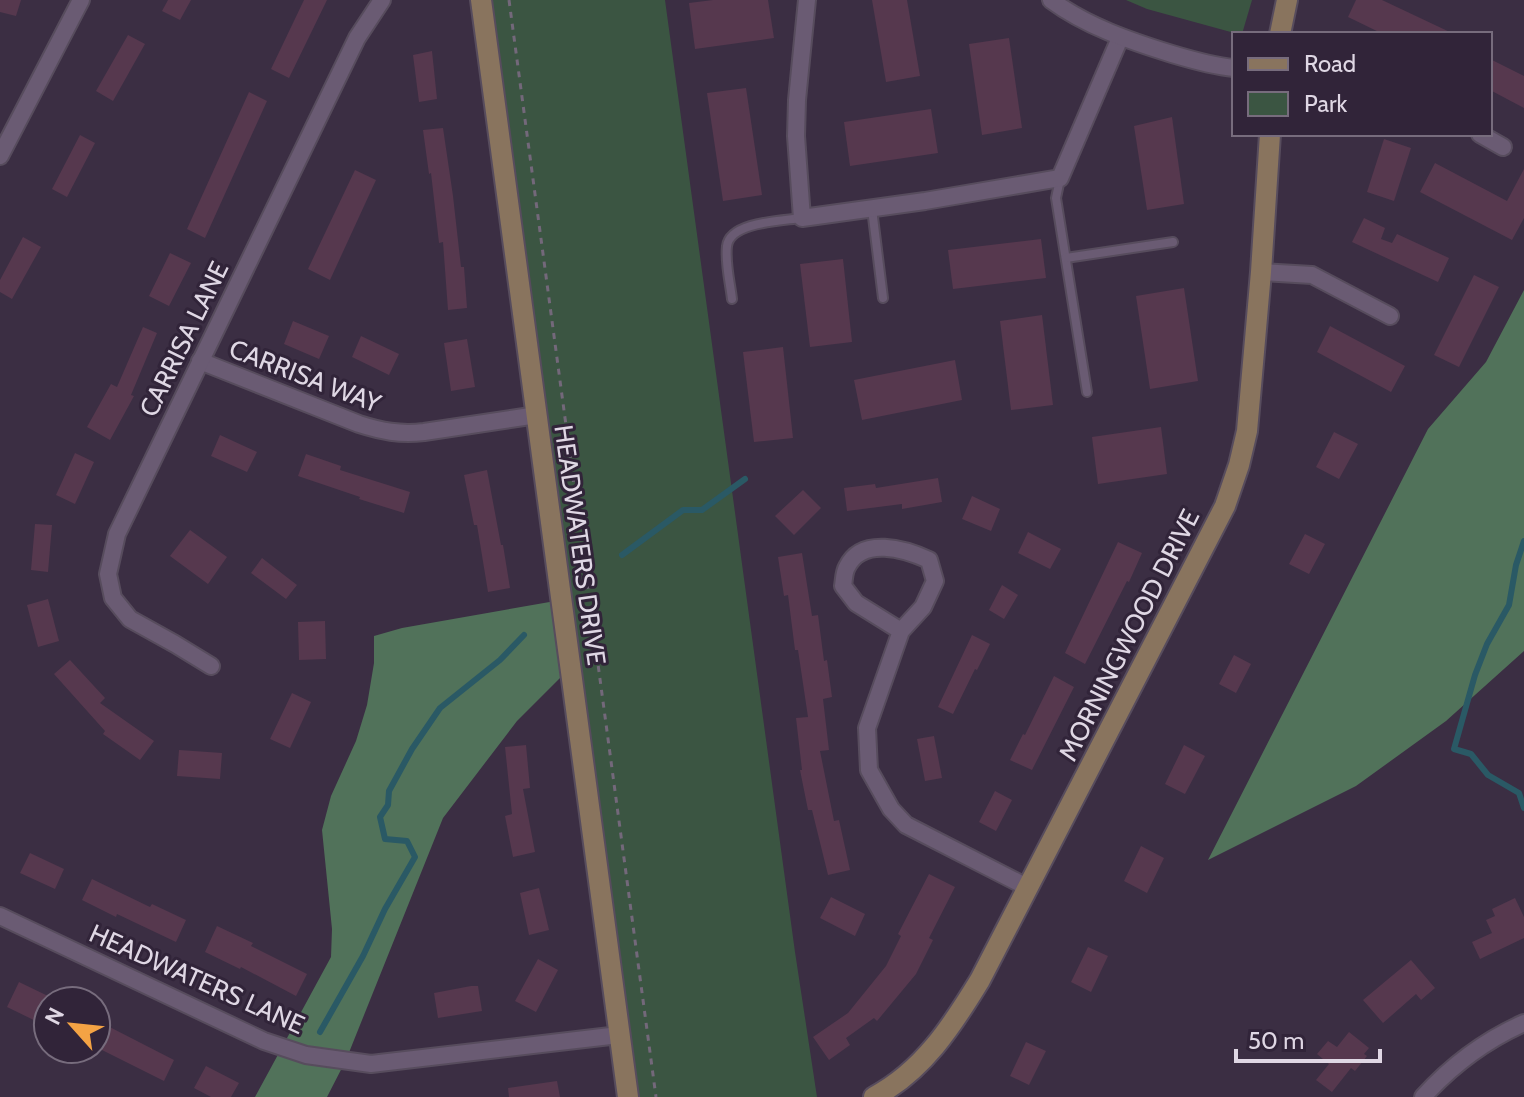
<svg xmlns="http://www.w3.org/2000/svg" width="1524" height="1097" font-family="Cabin,sans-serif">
<rect width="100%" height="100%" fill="#3b2e43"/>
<g fill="#3b5542">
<polygon points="481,0 665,0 795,952 817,1097 628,1097"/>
<polygon points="1126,0 1252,0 1242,34 1238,34 1147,9"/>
</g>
<g fill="#51725a">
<polygon points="1524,290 1524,651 1446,721 1356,786 1208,860 1428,429 1486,362"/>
<polygon points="561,600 570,668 517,721 443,818 346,1060 327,1097 255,1097 331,957 332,929 322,830 331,796 356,741 367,705 374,663 374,636 402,628"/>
</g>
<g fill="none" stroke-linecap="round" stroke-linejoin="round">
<g stroke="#2a5965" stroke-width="6">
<polyline points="1524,541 1516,565 1509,605 1487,644 1475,675 1454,749 1471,754 1488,775 1519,793 1524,808"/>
<polyline points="622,555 683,510 702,510 745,479"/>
<polyline points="320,1032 363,956 385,909 415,857 407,841 385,839 380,817 388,805 389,791 412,749 440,708 500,660 524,635"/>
</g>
</g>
<g fill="#56384e">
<polygon points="0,0 21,0 16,16 0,12"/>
<polygon points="168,0 191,0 180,20 162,11"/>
<polygon points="304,0 327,0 289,78 271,69"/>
<polygon points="713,0 768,0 774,38 695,49 689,3"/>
<polygon points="872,0 907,0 920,76 886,82"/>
<polygon points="1356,0 1382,0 1454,34 1383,34 1348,17"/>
<polygon points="128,35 145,44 113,101 96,91"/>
<polygon points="1009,38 1022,128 982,135 969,44"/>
<polygon points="432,51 437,99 419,102 413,55"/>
<polygon points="1490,59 1524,76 1524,108 1490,90"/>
<polygon points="746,88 762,195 723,201 707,93"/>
<polygon points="249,92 267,101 205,238 187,229"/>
<polygon points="931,109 938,153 850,166 844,122"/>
<polygon points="1172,117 1184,204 1147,210 1134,126"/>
<polygon points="443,128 453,196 461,267 464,267 467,308 448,310 443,242 439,243 431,173 429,174 423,130"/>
<polygon points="80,135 95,143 67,197 52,189"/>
<polygon points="1384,139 1411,148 1394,201 1367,192"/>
<polygon points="1435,163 1507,201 1524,169 1524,218 1512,240 1420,192"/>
<polygon points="355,170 376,180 330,280 308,269"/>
<polygon points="1364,218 1385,228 1381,239 1392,243 1397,234 1449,258 1438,282 1352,242"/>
<polygon points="23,237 41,247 12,299 0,292 0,280"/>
<polygon points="1041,239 1046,278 953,289 948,250"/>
<polygon points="170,253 191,263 169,306 149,296"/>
<polygon points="843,259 852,342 810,347 800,264"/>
<polygon points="1474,275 1499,287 1459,367 1434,355"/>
<polygon points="1184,288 1198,381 1150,389 1136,296"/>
<polygon points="1042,315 1053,405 1011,410 1000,321"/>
<polygon points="293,321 329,336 319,359 284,344"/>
<polygon points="1330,326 1405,366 1391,392 1317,352"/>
<polygon points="143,327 157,333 131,395 134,396 110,440 87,427 111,384 117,387"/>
<polygon points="361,336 399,354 389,375 352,357"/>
<polygon points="467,339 475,387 451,391 444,343"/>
<polygon points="783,347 793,438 754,442 743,352"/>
<polygon points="955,360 962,400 862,420 854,380"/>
<polygon points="1161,427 1167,474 1098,484 1092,437"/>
<polygon points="1334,432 1358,444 1339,479 1316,467"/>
<polygon points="220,435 257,452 247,472 211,456"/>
<polygon points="75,453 94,462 75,504 56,495"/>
<polygon points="306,454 341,466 340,470 410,492 404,513 359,499 360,497 298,476"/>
<polygon points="487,470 501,545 503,545 510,588 488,592 477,525 474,525 464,475"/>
<polygon points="938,478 942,502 902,509 902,504 847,511 844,488 875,484 876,488"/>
<polygon points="803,490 821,508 794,535 775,516"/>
<polygon points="972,496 1000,509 991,531 962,519"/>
<polygon points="35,524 52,525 48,572 31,570"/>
<polygon points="190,530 227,557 208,584 170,556"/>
<polygon points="1028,532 1061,549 1050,569 1018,553"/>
<polygon points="1305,534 1325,544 1309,574 1289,564"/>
<polygon points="1118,542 1142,553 1129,582 1127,581 1085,664 1065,653"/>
<polygon points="802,553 812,616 818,615 824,661 827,660 832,697 823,699 829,750 820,751 834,821 839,820 850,870 828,875 812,810 808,810 800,770 802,770 796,718 808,717 798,650 795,650 788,595 784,596 778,557"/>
<polygon points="262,558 297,585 286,599 251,573"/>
<polygon points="1002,585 1018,595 1004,619 989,610"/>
<polygon points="48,599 59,641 38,647 27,605"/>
<polygon points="325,621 326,659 299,660 298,622"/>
<polygon points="972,635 990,644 977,670 975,669 953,714 938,707"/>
<polygon points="1234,655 1251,664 1236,693 1219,684"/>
<polygon points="70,660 105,698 100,703 154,741 140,760 103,734 105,731 54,674"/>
<polygon points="1054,676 1074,687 1032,770 1010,760 1023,734 1025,735"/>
<polygon points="292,693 311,702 290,748 270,739"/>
<polygon points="934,736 942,778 925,781 917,739"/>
<polygon points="526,745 530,788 523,789 535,852 513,857 505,816 512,814 505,747"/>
<polygon points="1184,745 1205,756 1185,794 1165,784"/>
<polygon points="179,750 222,753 220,779 177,776"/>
<polygon points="995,791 1012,800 996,831 979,822"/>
<polygon points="1141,846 1164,858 1147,893 1124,881"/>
<polygon points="30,853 64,869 55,889 20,873"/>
<polygon points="929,874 955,887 929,938 933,940 916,974 877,1021 874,1018 846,1038 850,1045 829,1060 813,1037 848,1013 886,966 901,936 898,934"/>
<polygon points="92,879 150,907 152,904 186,920 176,942 117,914 116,917 82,900"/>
<polygon points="539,888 549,930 529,935 520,893"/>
<polygon points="831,897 865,914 855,936 820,918"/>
<polygon points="1515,898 1524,917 1524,938 1480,959 1472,942 1492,933 1486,920 1495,916 1492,909"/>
<polygon points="217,926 253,943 251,946 307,974 296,996 241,967 240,969 205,952"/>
<polygon points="1088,947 1108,956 1091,992 1071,982"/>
<polygon points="538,959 558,970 536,1012 515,1001"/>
<polygon points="1411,960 1435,988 1421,1000 1416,994 1383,1023 1363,1000"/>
<polygon points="19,982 48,996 48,1027 7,1007"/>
<polygon points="471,986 478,986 482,1011 438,1018 434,993"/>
<polygon points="96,1020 174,1060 164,1081 96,1047"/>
<polygon points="1349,1032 1369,1048 1364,1054 1367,1056 1355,1071 1351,1068 1332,1092 1316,1080 1329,1064 1317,1054 1328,1041 1337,1047"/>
<polygon points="1026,1042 1046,1051 1029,1085 1010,1076"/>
<polygon points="206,1066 239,1083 231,1097 211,1097 194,1088"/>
<polygon points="557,1081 560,1097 509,1097 508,1088"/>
</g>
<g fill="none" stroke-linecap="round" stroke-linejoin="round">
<defs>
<g id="lane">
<polyline points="1060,179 1056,198 1087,392"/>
<polyline points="872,209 883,298"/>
<polyline points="1066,258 1173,242"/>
<path d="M732,299C730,282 725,263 727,246C730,222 781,221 801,218"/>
</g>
<g id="street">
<polyline points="807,0 797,100 796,136 802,218 925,201 1060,178 1120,38"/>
<path d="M1051,0C1086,26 1130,41 1172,54C1192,60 1213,66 1234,68"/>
<polyline points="1480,134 1503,147"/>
<polyline points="0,156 81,0"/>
<polyline points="1261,272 1312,275 1390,316"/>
<path d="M200,361L359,424C381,431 400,435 424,432L537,415"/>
<path d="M901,631L856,603L843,586C844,580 844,572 847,567C862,536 905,549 929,560L935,581L923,607L901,631L867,728L869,770L891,809L906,825L1027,887"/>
<polyline points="211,666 175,644 130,619 113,598 108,574 117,534 357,38 382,0"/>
<polyline points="0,916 264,1041 306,1055 371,1064 619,1035"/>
<path d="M1423,1097C1451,1066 1486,1040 1524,1023"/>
</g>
<g id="secondary">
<polyline points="481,0 628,1097"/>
<polyline points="1280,34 1287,0"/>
<path d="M874,1097C923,1071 952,1026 980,980L1225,506L1239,465L1247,431L1261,272L1270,134"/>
</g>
</defs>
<use href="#lane" stroke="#574c5d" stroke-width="12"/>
<use href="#street" stroke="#574c5d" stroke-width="20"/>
<use href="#secondary" stroke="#574c5d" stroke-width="24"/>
<polyline stroke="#73687a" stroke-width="3" stroke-dasharray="6 6" stroke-linecap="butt" points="509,0 656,1097"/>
<use href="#lane" stroke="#6a5b73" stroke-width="8"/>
<use href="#street" stroke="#6a5b73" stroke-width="16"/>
<use href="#secondary" stroke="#89745e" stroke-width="20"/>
</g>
<g text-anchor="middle" stroke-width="6" stroke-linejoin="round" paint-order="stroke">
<g font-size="26" fill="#dfd7e4" stroke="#312439">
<text transform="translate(184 339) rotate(-64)" y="9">CARRISA LANE</text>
<text transform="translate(305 376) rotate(21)" y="9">CARRISA WAY</text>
<text transform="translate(580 545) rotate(82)" y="9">HEADWATERS DRIVE</text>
<text transform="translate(1129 635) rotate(-63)" y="9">MORNINGWOOD DRIVE</text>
<text transform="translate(197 979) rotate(24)" y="9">HEADWATERS LANE</text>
</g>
</g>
<rect x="1232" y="32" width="260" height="104" fill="#312439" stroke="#776c7d" stroke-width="2"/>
<rect x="1248" y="58" width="40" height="12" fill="#89745e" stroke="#776c7d" stroke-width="2"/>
<text x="1304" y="72" font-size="24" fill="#dfd7e4">Road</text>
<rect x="1248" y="92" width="40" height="24" fill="#3b5542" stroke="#776c7d" stroke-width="2"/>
<text x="1304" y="112" font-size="24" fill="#dfd7e4">Park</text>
<g transform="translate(72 1025) rotate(297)"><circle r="38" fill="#312439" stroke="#776c7d" stroke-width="2"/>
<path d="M0-6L14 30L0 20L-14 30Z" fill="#f4a344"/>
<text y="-12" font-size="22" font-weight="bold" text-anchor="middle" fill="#dfd7e4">N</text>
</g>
<path d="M1236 1049v12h144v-12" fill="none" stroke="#dfd7e4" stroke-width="4"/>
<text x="1248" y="1049" font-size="24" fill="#dfd7e4" stroke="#312439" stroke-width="6" paint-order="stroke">50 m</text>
</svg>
